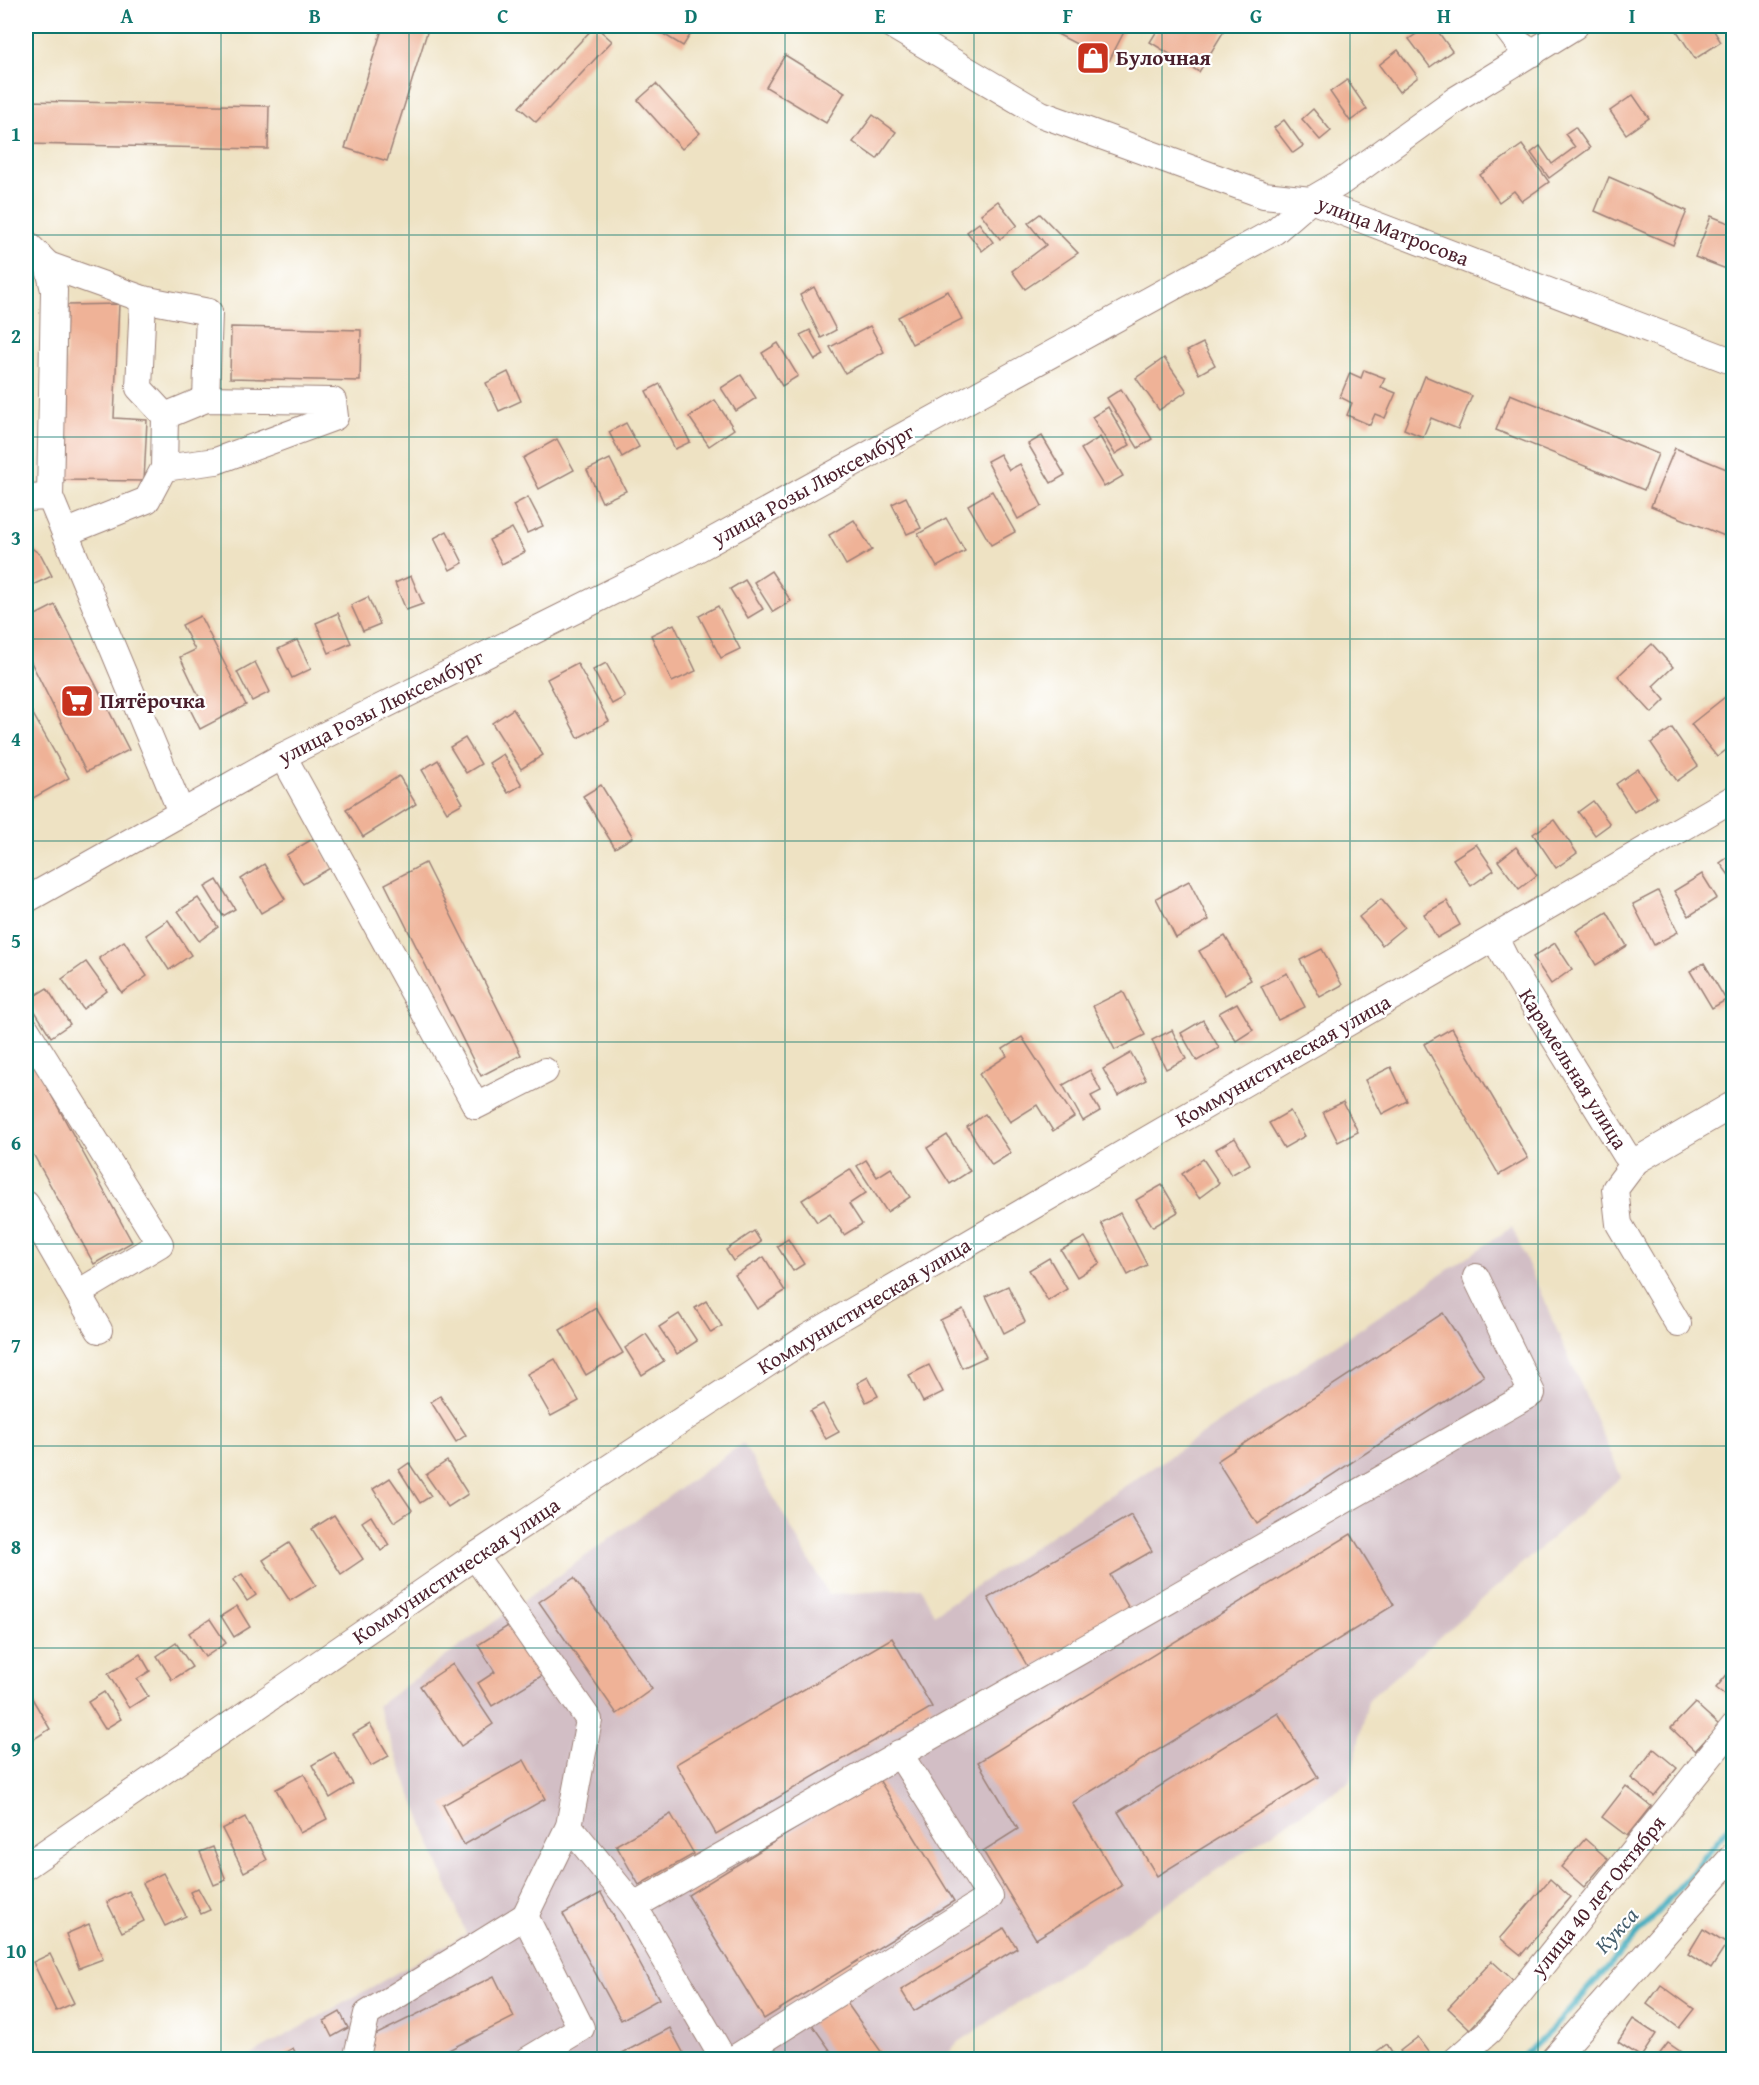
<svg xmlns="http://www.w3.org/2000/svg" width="1759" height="2085" font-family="'Gentium Book Plus',serif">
<rect width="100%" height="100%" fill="#fff"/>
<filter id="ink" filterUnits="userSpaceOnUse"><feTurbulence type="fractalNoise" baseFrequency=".0167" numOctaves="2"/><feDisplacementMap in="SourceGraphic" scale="12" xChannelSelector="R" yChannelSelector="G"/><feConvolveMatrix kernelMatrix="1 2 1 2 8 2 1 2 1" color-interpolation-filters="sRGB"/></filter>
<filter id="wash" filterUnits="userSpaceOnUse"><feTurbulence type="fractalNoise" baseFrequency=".008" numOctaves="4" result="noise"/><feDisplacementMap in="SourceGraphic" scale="24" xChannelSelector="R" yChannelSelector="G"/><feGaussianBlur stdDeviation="1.35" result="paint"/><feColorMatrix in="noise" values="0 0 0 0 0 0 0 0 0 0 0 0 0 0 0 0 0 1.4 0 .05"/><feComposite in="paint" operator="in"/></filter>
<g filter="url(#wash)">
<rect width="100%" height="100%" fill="#eee2c3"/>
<polygon fill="#d2bec5" points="1512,1227 1621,1477 1368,1700 1350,1781 959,2042 943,2059 242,2060 466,1934 377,1706 743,1443 829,1595 921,1588 934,1614"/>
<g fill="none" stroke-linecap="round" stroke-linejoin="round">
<polyline stroke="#3facbe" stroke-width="6" points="1520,2060 1552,2030 1691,1874 1734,1820"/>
</g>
<g id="blocks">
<g fill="#efb297">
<polygon points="383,26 429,26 387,161 345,148"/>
<polygon points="595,26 612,41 536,122 519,107"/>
<polygon points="650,26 696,26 683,46"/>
<polygon points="1042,26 1127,26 1109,61"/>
<polygon points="1160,26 1227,26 1199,72 1150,42"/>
<polygon points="1428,26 1434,26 1452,51 1430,67 1409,39"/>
<polygon points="1685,26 1711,26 1721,42 1695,59 1677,31"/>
<polygon points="1398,50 1418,77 1399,92 1379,65"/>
<polygon points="785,55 845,92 826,123 766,87"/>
<polygon points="1347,80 1367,109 1350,121 1330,92"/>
<polygon points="656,84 700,133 682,149 638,100"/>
<polygon points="1633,95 1649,118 1626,134 1610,111"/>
<polygon points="26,101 269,106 268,149 26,144"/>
<polygon points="1313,109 1331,131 1320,140 1302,119"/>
<polygon points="873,115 896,132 877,159 853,142"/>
<polygon points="1284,120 1303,146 1293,153 1274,128"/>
<polygon points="1575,127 1590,148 1549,178 1531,153 1540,146 1552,164 1575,147 1565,134"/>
<polygon points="1522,145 1549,182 1522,201 1514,191 1499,202 1480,175"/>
<polygon points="1609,177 1687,211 1673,245 1595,211"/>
<polygon points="998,201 1017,225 1000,239 981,214"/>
<polygon points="1040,214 1078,253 1025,289 1012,271 1046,245 1028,223"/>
<polygon points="1711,216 1734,225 1734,272 1695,257"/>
<polygon points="979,223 993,242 982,251 967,232"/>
<polygon points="814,287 836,330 821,338 800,295"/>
<polygon points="948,291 962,319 912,344 898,317"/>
<polygon points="119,304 114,418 147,420 144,481 63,480 67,305"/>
<polygon points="870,326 884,352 845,373 830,347"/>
<polygon points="231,327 361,330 360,381 230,378"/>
<polygon points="810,330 824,355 815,360 800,335"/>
<polygon points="778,343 798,376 782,386 762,353"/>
<polygon points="1203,343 1215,365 1199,374 1187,351"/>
<polygon points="1164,358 1187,391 1159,410 1136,378"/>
<polygon points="1364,370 1385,378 1381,387 1396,393 1385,418 1375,414 1370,425 1347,415 1352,403 1340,397 1350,373 1361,378"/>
<polygon points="508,372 521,401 499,411 486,383"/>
<polygon points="741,375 756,398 736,411 721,388"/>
<polygon points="1425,376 1472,396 1458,429 1431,418 1423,437 1404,429"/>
<polygon points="660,384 690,442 675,449 646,391"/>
<polygon points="1121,389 1152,439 1138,448 1107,398"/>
<polygon points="1510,394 1658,454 1644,490 1496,430"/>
<polygon points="715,400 734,429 709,446 689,417"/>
<polygon points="1108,407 1130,445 1115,454 1092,417"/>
<polygon points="626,423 639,447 622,457 609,432"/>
<polygon points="1042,436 1065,475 1051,483 1028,444"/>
<polygon points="1100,437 1123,476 1104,487 1081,449"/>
<polygon points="557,439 574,470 539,489 523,458"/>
<polygon points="1675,448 1734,472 1732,539 1651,506"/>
<polygon points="1000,454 1009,470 1020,464 1042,506 1018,519 987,461"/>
<polygon points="610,459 626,491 602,502 587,470"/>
<polygon points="992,491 1015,532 991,545 968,505"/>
<polygon points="528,497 543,526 527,533 513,505"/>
<polygon points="906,497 921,528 907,534 892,504"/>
<polygon points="946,518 965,551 937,567 918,534"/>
<polygon points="854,520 872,550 846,565 829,535"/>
<polygon points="512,528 525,552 502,564 489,540"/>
<polygon points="447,531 463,563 450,570 434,538"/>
<polygon points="26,544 41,555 52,576 26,588"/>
<polygon points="771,571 791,601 773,612 754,582"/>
<polygon points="411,576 423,604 406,610 395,583"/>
<polygon points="745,580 763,609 748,618 730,589"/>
<polygon points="368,597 380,624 363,631 351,605"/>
<polygon points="55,605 129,750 86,772 26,652 26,620"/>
<polygon points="718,606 740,649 721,658 699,616"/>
<polygon points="338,613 351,643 329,653 316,623"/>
<polygon points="200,616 246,705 200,729 188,705 200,699 180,657 195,650 182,625"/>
<polygon points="674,624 696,671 672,682 651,635"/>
<polygon points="297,640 311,669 292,678 278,649"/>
<polygon points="1652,644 1673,667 1653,686 1665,700 1652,713 1618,676"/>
<polygon points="255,662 270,692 252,701 237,672"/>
<polygon points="577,663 609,721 578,738 547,679"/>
<polygon points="606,663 625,697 612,704 593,670"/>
<polygon points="1725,697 1734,708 1734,744 1717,757 1691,724"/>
<polygon points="29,707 69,778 26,802 26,709"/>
<polygon points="513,709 543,755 521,769 492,723"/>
<polygon points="1672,728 1698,766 1677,781 1651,743"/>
<polygon points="465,738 481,764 466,773 450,747"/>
<polygon points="503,754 522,785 508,793 489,763"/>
<polygon points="438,760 463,803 447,812 422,770"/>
<polygon points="1638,769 1657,797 1634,812 1616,784"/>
<polygon points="399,776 416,804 363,837 346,809"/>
<polygon points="601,785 633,837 615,848 583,796"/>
<polygon points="1593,801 1610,824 1595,835 1578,812"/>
<polygon points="1554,820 1577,853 1556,868 1533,834"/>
<polygon points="314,838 332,867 303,884 286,855"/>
<polygon points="1476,844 1494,870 1471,886 1453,859"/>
<polygon points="1516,847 1537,875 1519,889 1498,861"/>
<polygon points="1734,853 1734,882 1720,863"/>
<polygon points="425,863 521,1055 481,1076 385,884"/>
<polygon points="264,864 285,899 261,913 241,879"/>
<polygon points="1702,874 1717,898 1689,916 1674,891"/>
<polygon points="217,880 235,909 223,916 205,887"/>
<polygon points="1189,881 1209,920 1176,938 1156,898"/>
<polygon points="1658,891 1678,932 1654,945 1633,904"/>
<polygon points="198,898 218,927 199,941 178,911"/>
<polygon points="1381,899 1404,927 1382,945 1359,917"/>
<polygon points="1447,901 1460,925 1437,938 1424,914"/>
<polygon points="1607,912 1627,946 1596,965 1576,931"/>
<polygon points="168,920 191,955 169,970 146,935"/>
<polygon points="1225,936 1251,980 1225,995 1199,951"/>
<polygon points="124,941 147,976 122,993 99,958"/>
<polygon points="1555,943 1572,969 1551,984 1533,957"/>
<polygon points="1322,949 1342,985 1320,997 1300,960"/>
<polygon points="86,962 107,991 83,1009 62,979"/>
<polygon points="1704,963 1726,1000 1712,1008 1690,971"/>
<polygon points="1287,973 1305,1007 1278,1020 1261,986"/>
<polygon points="47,988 70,1024 51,1037 28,1000"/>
<polygon points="1123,991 1145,1035 1115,1050 1093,1006"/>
<polygon points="1237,1003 1253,1030 1236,1041 1219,1013"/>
<polygon points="1203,1020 1219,1048 1197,1061 1181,1033"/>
<polygon points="1452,1028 1528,1158 1499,1175 1424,1044"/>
<polygon points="1172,1030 1186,1059 1166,1069 1152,1040"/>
<polygon points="1022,1037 1074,1117 1053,1131 1037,1105 1010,1122 979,1074 1007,1056 1003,1049"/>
<polygon points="26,1049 132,1242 94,1264 26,1141"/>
<polygon points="1131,1053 1146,1080 1118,1096 1103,1069"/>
<polygon points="1391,1067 1407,1101 1382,1114 1365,1080"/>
<polygon points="1090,1070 1101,1091 1091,1096 1100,1111 1083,1121 1063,1085"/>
<polygon points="1343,1102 1358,1132 1338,1142 1323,1112"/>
<polygon points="1290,1111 1305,1136 1284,1148 1269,1123"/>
<polygon points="985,1114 1011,1153 992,1165 967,1127"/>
<polygon points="947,1135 970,1171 950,1184 927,1148"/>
<polygon points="1235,1138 1250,1164 1231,1175 1216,1149"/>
<polygon points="1203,1159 1219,1183 1199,1198 1182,1174"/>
<polygon points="866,1160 877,1177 891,1168 910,1197 887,1212 857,1166"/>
<polygon points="850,1169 866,1193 849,1204 862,1224 844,1235 830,1214 817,1222 802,1200"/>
<polygon points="1162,1185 1178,1212 1153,1227 1136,1200"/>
<polygon points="1120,1213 1147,1265 1128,1275 1101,1223"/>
<polygon points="754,1231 761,1242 733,1261 726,1250"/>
<polygon points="1085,1237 1100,1263 1077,1277 1061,1250"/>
<polygon points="788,1239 804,1264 793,1271 777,1246"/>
<polygon points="764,1257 785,1291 757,1309 735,1275"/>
<polygon points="1049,1258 1067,1289 1048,1301 1029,1270"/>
<polygon points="1008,1286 1025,1322 1004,1333 986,1296"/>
<polygon points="706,1301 722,1326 711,1333 695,1308"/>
<polygon points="596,1308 623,1353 586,1375 560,1330"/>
<polygon points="963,1309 986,1357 962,1368 940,1320"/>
<polygon points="1443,1313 1484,1376 1257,1524 1217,1461"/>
<polygon points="679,1314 697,1341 677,1354 659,1327"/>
<polygon points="646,1334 664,1361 642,1375 625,1348"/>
<polygon points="555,1359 579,1401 551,1416 527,1374"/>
<polygon points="929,1365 943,1392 923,1402 909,1375"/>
<polygon points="868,1377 878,1396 866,1402 857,1383"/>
<polygon points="440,1396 466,1435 456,1442 431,1402"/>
<polygon points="823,1404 839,1432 826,1439 810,1411"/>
<polygon points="447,1461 468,1494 448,1507 426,1475"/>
<polygon points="409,1463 431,1496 420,1503 399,1470"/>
<polygon points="390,1478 412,1510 394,1522 373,1489"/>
<polygon points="334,1515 363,1559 341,1574 312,1529"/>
<polygon points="1131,1515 1152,1551 1110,1575 1130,1610 1029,1669 988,1598"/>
<polygon points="371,1516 389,1545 381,1551 362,1522"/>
<polygon points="1351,1534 1394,1605 1072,1803 1122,1886 1036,1939 983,1851 1018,1829 978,1762"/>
<polygon points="289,1543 316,1585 290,1601 263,1560"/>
<polygon points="242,1574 256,1595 247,1601 233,1580"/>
<polygon points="574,1578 652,1689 617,1714 539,1602"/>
<polygon points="237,1606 250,1627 234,1637 221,1616"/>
<polygon points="210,1619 226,1643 205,1657 189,1633"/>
<polygon points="511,1624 543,1675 492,1706 478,1683 495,1672 478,1645"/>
<polygon points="892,1638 932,1707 716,1834 676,1764"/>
<polygon points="176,1643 192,1667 172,1680 157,1656"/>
<polygon points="140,1654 150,1671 137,1679 148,1696 129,1708 108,1674"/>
<polygon points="453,1664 493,1724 461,1746 420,1686"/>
<polygon points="1734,1666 1734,1702 1716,1688"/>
<polygon points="26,1688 50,1729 26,1744"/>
<polygon points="104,1692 121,1719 105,1729 88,1702"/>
<polygon points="1695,1703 1719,1725 1695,1751 1671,1728"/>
<polygon points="1278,1713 1318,1777 1157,1876 1118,1812"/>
<polygon points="370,1724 389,1756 371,1766 353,1734"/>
<polygon points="1654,1749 1677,1768 1654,1796 1631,1778"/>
<polygon points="334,1752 353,1784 330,1798 312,1765"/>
<polygon points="524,1760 545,1799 464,1845 443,1805"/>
<polygon points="304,1774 327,1819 300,1833 276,1789"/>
<polygon points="878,1778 954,1901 764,2019 688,1895"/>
<polygon points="1626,1786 1651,1806 1627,1836 1602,1817"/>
<polygon points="671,1814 694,1854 639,1885 616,1845"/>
<polygon points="245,1817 267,1860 244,1872 222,1829"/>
<polygon points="1585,1839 1608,1859 1584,1887 1561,1867"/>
<polygon points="213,1847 226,1880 214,1885 200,1852"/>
<polygon points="163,1873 186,1916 165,1926 143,1883"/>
<polygon points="1550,1879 1570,1897 1521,1955 1500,1938"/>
<polygon points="198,1888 210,1910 201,1914 190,1892"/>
<polygon points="129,1891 144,1921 122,1932 107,1902"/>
<polygon points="601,1893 659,1999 621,2020 563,1914"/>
<polygon points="89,1924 103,1959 79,1968 66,1934"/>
<polygon points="1004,1928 1017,1948 914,2011 901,1990"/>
<polygon points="1703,1929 1727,1944 1711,1969 1688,1954"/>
<polygon points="50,1954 74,2003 56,2011 33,1962"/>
<polygon points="1492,1961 1514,1981 1470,2029 1448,2008"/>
<polygon points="494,1976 514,2017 429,2060 374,2060 365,2040"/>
<polygon points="1661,1985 1694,2009 1679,2028 1647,2004"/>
<polygon points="844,1999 887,2060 837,2060 811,2023"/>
<polygon points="340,2012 348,2028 332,2037 324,2021"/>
<polygon points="1633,2019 1656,2034 1641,2057 1618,2042"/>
<polygon points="670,2028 685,2056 678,2060 609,2060"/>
<polygon points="1418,2037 1435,2060 1406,2060 1400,2051"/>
<polygon points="1668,2043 1681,2052 1675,2060 1655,2060"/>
<polygon points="1387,2044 1397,2060 1365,2060"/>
<polygon points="293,2048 299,2060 272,2060"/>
</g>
</g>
</g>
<g filter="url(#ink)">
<use href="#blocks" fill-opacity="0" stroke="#9c8077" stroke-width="1.5"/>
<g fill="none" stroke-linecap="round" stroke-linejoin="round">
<defs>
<g id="minor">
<polyline points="893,26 1041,114 1264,195 1311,200 1734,362"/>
<polyline points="1505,26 1518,43 1533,53"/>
<polyline points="26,243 48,265 54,290 50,497 181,812"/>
<polyline points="48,265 143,299 209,312 206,399"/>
<polyline points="164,468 216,461 335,417 333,401 206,399 165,416"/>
<polyline points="26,498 50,497"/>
<polyline points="65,533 147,500 164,468 165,416 139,388 143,299"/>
<polyline points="283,756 476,1106 545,1071"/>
<polyline points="26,900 283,756 690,553 1275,231 1311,200 1340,183 1455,100 1575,26"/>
<polyline points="1495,938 1505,958 1626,1155 1636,1161 1734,1104"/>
<polyline points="26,1029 160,1244 78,1293"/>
<polyline points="1636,1161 1615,1189 1619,1224 1678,1324"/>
<polyline points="26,1204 99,1330"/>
<polyline points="569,1826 634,1906 724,2060"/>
<polyline points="26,1866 475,1556 808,1337 1734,798"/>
<polyline points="634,1906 1532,1393 1476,1277"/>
<polyline points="525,1916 581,2028 528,2060"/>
<polyline points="356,2060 367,2014 525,1916 569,1826 589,1720 475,1556"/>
<polyline points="732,2060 990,1897 899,1753"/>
<polyline points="1456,2060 1489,2031 1734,1726"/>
<polyline points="1553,2060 1734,1855"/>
</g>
</defs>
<use href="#minor" stroke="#9c8077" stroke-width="28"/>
<use href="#minor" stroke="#fff" stroke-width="26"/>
</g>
</g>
<path fill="none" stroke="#0f766e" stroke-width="1.5" stroke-opacity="0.55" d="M221,26V2060M409,26V2060M597,26V2060M785,26V2060M974,26V2060M1162,26V2060M1350,26V2060M1538,26V2060M26,235H1734M26,437H1734M26,639H1734M26,841H1734M26,1042H1734M26,1244H1734M26,1446H1734M26,1648H1734M26,1850H1734"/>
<defs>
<symbol id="shop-square" viewBox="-11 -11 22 22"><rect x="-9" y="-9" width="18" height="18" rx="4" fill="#c8321e" stroke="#fff"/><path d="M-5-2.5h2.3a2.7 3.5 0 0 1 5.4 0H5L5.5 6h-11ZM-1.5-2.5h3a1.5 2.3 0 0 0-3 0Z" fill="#fff"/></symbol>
<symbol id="supermarket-square" viewBox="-11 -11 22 22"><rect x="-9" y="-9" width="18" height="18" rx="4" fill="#c8321e" stroke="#fff"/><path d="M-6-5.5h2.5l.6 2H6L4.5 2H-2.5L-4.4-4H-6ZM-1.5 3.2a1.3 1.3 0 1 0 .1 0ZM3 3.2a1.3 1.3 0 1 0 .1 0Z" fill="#fff"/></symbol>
</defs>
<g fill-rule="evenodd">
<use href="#shop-square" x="1074" y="39" width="38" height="38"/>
<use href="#supermarket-square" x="58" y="682" width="38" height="38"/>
</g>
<g text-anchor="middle" stroke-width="4.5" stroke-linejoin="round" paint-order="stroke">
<g font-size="21" font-weight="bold" fill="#4a1f2b" stroke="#fff" text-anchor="start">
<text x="1116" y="65">Булочная</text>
<text x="100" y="708">Пятёрочка</text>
</g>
<g font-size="21" fill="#4a1f2b" stroke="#fff">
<text transform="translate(1393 231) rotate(21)" y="7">улица Матросова</text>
<text transform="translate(813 485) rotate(-29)" y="7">улица Розы Люксембург</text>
<text transform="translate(381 707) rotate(-27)" y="7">улица Розы Люксембург</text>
<text transform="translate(1283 1061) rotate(-30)" y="7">Коммунистическая улица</text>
<text transform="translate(1573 1069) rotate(58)" y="7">Карамельная улица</text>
<text transform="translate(864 1306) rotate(-31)" y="7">Коммунистическая улица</text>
<text transform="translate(456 1571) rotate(-34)" y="7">Коммунистическая улица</text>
<text transform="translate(1598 1896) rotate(-51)" y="7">улица 40 лет Октября</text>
</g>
<g font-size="22" font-style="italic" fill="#455e6d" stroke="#fff">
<text transform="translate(1616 1930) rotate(-48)" y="8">Кукса</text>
</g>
</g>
<rect width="1759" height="2085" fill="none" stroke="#fff" stroke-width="66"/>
<rect x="33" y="33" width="1693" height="2019" fill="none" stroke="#0f766e" stroke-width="2"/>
<g font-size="20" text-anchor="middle" font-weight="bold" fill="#0f766e">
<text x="127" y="23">A</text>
<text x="315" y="23">B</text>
<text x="503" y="23">C</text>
<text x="691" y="23">D</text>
<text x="880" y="23">E</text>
<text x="1068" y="23">F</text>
<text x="1256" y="23">G</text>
<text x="1444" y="23">H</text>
<text x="1632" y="23">I</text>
<text x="16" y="141">1</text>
<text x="16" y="343">2</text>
<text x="16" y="545">3</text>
<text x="16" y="746">4</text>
<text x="16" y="948">5</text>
<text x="16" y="1150">6</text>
<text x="16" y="1352">7</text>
<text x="16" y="1554">8</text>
<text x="16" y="1756">9</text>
<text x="16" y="1958">10</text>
</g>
</svg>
